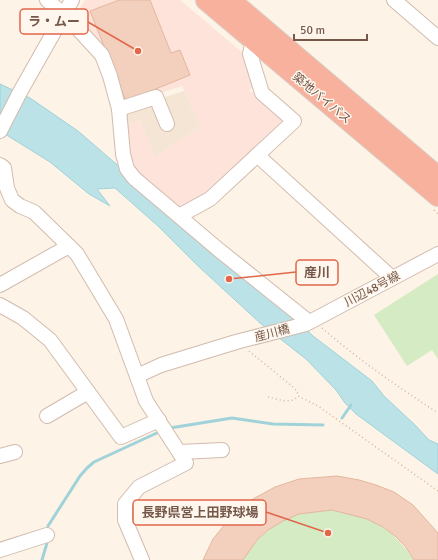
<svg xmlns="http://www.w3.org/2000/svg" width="438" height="560" font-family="Signika,'Noto Sans JP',sans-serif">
<rect width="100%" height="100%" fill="#fdf3e6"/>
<polygon fill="#f4e5d4" points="184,91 201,126 155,157 140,120 123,126 122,111"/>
<polygon fill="#fde3da" points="85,0 180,0 245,55 256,85 249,90 285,122 207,196 178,212 131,168 123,126 140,120 155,157 201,126 182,86 122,105 75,16"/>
<g fill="#d5ebc4">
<polygon points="438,274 438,359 432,350 407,366 374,315"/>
<path d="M332,510C343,513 357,515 368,519C388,527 402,543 414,560H243C255,539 276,520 300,514C310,512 321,511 332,510Z"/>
</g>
<polygon fill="#bae2e7" stroke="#a0d2d9" points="0,84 30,98 78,131 297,320 313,336 372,381 384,396 415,425 429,440 438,444 438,474 356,414 345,403 336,390 306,359 260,323 197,265 158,226 115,188 97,189 110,206 89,194 50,162 0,131"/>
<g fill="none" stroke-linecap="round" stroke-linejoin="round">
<g stroke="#a0d2d9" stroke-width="3">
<polyline points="342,418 351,405"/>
<polyline points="170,428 232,418 273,424 323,425"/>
<polyline points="48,526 80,476 87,468 94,462 159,432"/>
<polyline points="42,560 47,543"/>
</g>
</g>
<g fill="#f2d0bd" stroke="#e5b69d">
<polygon points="119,0 150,0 171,53 180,50 190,75 126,101 90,11"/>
<polygon points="337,476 359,480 376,485 394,492 413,505 438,533 438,560 414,560 405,546 395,536 383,527 367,519 332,510 299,514 283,521 268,530 257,540 243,560 203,560 213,539 230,518 253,499 275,487 299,479"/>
</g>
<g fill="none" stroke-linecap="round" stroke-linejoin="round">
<defs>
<g id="minor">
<polyline points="47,0 69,19 102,55 110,76 119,109 123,154 127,169 134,178 219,250 309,322"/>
<polyline points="394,0 438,38"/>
<polyline points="119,109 156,97 167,124"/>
<polyline points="0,131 20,92 72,0"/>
<polyline points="257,155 392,278"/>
<polyline points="0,165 4,168 7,188 12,200 20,206 34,212 77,254 116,319 146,401 186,463 139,487 125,504 125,520 142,560"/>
<polyline points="179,216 210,199 294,121 262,93 250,54 253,40"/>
<polyline points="0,285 69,246"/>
<polyline points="0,305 23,318 50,340 121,437 159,420"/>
<polyline points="137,376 161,365 236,342 306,324 438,254"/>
<polyline points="47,416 88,392"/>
<polyline points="180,452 222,450"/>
<polyline points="0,456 15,452"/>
<polyline points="0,550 47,535"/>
</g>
<g id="highway">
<polyline points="206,0 438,196"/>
<polyline points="230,0 438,177"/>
</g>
</defs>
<use href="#minor" stroke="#d1bcae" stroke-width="16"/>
<use href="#highway" stroke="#d9d0cc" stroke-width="22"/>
<g stroke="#d8b3a0" stroke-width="1.5" stroke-dasharray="1 3" stroke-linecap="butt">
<polyline points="434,210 438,214"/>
<path d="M322,328C359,360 398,387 438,413"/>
<polyline points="249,351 293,387 297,391 298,396 318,406 438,491"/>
<path d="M268,397C278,399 291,405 298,396"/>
</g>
<use href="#minor" stroke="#fff" stroke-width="14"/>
<use href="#highway" stroke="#f7b19c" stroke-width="20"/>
</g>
<g text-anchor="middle" stroke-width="3" stroke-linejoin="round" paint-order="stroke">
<g font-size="12" fill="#76584a" stroke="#fff7ed">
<text transform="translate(322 98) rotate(40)" y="4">築地バイパス</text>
<text transform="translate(372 289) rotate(-28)" y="4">川辺48号線</text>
<text transform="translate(272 333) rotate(-15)" y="4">産川橋</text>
</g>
</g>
<path fill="none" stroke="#e2664a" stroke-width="1.5" d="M138 51L88 22M229 279L296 272M328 533L266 512"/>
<g fill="#e2664a" stroke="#fff7ed" stroke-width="1.5">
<circle cx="138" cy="51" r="4"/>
<circle cx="229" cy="279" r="4"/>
<circle cx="328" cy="533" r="4"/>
</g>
<g fill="#fff7ed" stroke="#e2664a" stroke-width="1.5">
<rect x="20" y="9" width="68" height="25" rx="4"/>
<rect x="296" y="260" width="42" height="25" rx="4"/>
<rect x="133" y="500" width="133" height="25" rx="4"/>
</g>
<g font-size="13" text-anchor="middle" font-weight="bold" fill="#76584a">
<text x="54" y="26">ラ・ムー</text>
<text x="317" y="277">産川</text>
<text x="200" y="517">長野県営上田野球場</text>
</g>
<path d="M294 34v6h73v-6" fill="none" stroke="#76584a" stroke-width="2"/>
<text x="300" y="34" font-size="12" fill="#76584a" stroke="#fff7ed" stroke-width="3" paint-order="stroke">50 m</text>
</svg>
